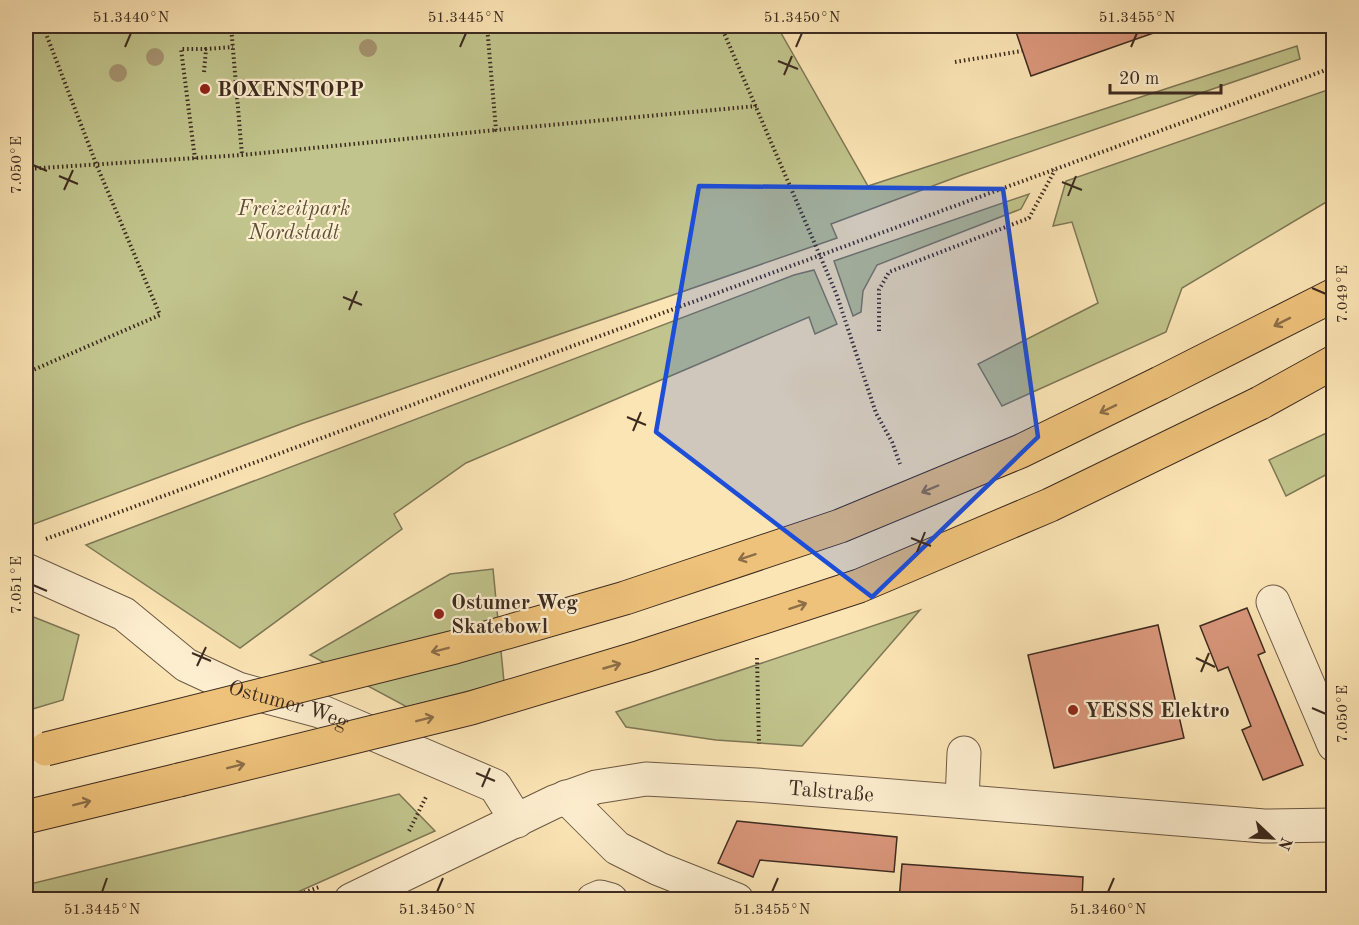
<svg xmlns="http://www.w3.org/2000/svg" width="1359" height="925" font-family="'Old Standard TT',serif">
<rect width="100%" height="100%" fill="#fce5b5"/>
<filter id="stains"><feTurbulence type="fractalNoise" baseFrequency=".00333" numOctaves="4"/><feColorMatrix values="0 0 0 0 .2 0 0 0 0 .09 0 0 0 0 .02 0 0 0 .5 -.17"/></filter>
<radialGradient id="worn" r=".72"><stop offset=".6" stop-color="#630" stop-opacity="0"/><stop offset="1" stop-color="#630" stop-opacity=".3"/></radialGradient>
<g fill="#c1c48c" stroke="#7e7756" stroke-width="1.5">
<polygon points="26,26 777,26 868,186 1297,46 1300,59 962,175 831,224 837,238 301,424 26,527"/>
<polygon points="1333,88 1333,198 1182,288 1166,332 1002,406 978,364 1098,303 1072,222 1053,226 1066,181"/>
<polygon points="1029,194 1021,209 877,265 863,291 861,312 853,316 834,261"/>
<polygon points="814,270 837,324 815,334 809,317 466,463 394,514 402,529 240,648 86,545 794,275"/>
<polygon points="1333,430 1333,471 1286,496 1269,460"/>
<polygon points="493,569 504,682 407,707 310,655 450,574"/>
<polygon points="920,610 802,746 716,740 626,727 616,712"/>
<polygon points="26,614 79,635 63,700 26,711"/>
<polygon points="399,794 435,831 282,899 26,899 26,885"/>
</g>
<g fill="#db977c" stroke="#3c2a1f" stroke-width="1.5">
<polygon points="1014,26 1161,26 1162,30 1031,76"/>
<polygon points="1247,608 1265,652 1258,655 1303,765 1263,780 1242,730 1251,726 1228,667 1218,671 1200,626"/>
<polygon points="1158,625 1184,738 1054,768 1028,655"/>
<polygon points="737,821 897,837 894,872 760,860 753,877 718,863"/>
<polygon points="902,864 1083,877 1082,900 899,900"/>
</g>
<g fill="none" stroke-linecap="round" stroke-linejoin="round">
<defs>
<g id="minor">
<path id="s1" d="M26,570L124,614L186,665L238,689L320,711L495,786L517,821"/>
<polyline points="1273,602 1334,745"/>
<polyline points="566,797 617,848 659,869 737,900"/>
<polyline points="962,801 964,753"/>
<path id="s2" d="M351,900L554,802L596,787L646,779L756,785L1264,826L1334,825"/>
<polyline points="593,900 600,897 611,900"/>
</g>
<g id="highway">
<polyline points="1160,383 1334,295"/>
<polyline points="1260,403 1334,362"/>
<polyline points="26,817 179,780"/>
</g>
</defs>
<use href="#minor" stroke="#6c5944" stroke-width="35"/>
<use href="#highway" stroke="#3c2a1f" stroke-width="35"/>
<g stroke="#3c2a1f" stroke-width="4" stroke-dasharray="1.5 3" stroke-linecap="butt">
<polyline points="231,26 242,155"/>
<polyline points="487,26 496,130 757,106"/>
<polyline points="721,26 836,293 876,413 892,442 900,464"/>
<polyline points="955,62 1022,51"/>
<polyline points="204,72 206,49 233,47"/>
<polyline points="195,159 181,49 206,49"/>
<polyline points="26,169 242,155 496,130"/>
<polyline points="879,331 879,290 889,272 1029,218 1055,170"/>
<polyline points="26,373 160,315 97,166 43,26"/>
<polyline points="46,539 1334,67"/>
<polyline points="757,658 759,744"/>
<polyline points="409,831 427,795"/>
<polyline points="283,900 319,887"/>
</g>
<use href="#minor" stroke="#fdeecf" stroke-width="33"/>
<use href="#highway" stroke="#eec27a" stroke-width="33"/>
<defs>
<g id="highway-bridge">
<polyline points="46,749 455,647 625,598 840,526 1021,451 1160,383"/>
<polyline points="179,780 471,708 641,657 859,586 1050,505 1260,403"/>
</g>
</defs>
<use href="#highway-bridge" stroke="#3c2a1f" stroke-width="35" stroke-linecap="butt"/>
<use href="#highway-bridge" stroke="#eec27a" stroke-width="33"/>
</g>
<g fill="#a59371">
<circle cx="368" cy="48" r="9"/>
<circle cx="155" cy="57" r="9"/>
<circle cx="118" cy="73" r="9"/>
</g>
<defs><path id="oneway-shaft" d="M-6 0H5M1.5-3L5.5 0L1.5 3" fill="none" stroke-width="1.6" stroke-linecap="round" stroke-linejoin="round" transform="scale(1.5)"/></defs>
<g stroke="#8c6e48">
<use href="#oneway-shaft" transform="translate(1282 322) rotate(153)"/>
<use href="#oneway-shaft" transform="translate(1108 409) rotate(154)"/>
<use href="#oneway-shaft" transform="translate(930 489) rotate(157)"/>
<use href="#oneway-shaft" transform="translate(747 557) rotate(162)"/>
<use href="#oneway-shaft" transform="translate(798 606) rotate(-18)"/>
<use href="#oneway-shaft" transform="translate(440 650) rotate(166)"/>
<use href="#oneway-shaft" transform="translate(612 666) rotate(-16)"/>
<use href="#oneway-shaft" transform="translate(425 719) rotate(-14)"/>
<use href="#oneway-shaft" transform="translate(236 766) rotate(-14)"/>
<use href="#oneway-shaft" transform="translate(82 803) rotate(-14)"/>
</g>
<path fill="#1d4ed8" fill-opacity="0.2" stroke="#1d4ed8" stroke-width="4.5" stroke-linejoin="round" d="M699,186L1003,189L1038,437L872,597L656,432Z"/>
<path fill="none" stroke="#3c2a1f" stroke-width="2" d="M125,47L131,33M460,47L466,33M796,47L802,33M1131,47L1137,33M778,61L798,69M784,75L792,56M33,165L47,171M59,176L78,184M1062,182L1082,190M64,190L73,170M1068,196L1076,176M1312,288L1326,294M343,297L362,305M349,310L357,291M627,417L646,425M633,431L641,412M911,538L931,546M917,552L925,532M33,585L47,591M192,653L211,661M1196,658L1215,667M197,666L206,647M1201,672L1209,653M1312,708L1326,714M476,773L495,781M482,787L490,768M102,892L107,878M437,892L443,878M772,892L778,878M1108,892L1114,878"/>
<g fill="#8f2418" stroke="#fdeecf" stroke-width="2">
<circle cx="205" cy="89" r="6"/>
<circle cx="439" cy="614" r="6"/>
<circle cx="1073" cy="710" r="6"/>
</g>
<g text-anchor="middle" stroke-width="4.5" stroke-linejoin="round" paint-order="stroke">
<g font-size="21" font-weight="bold" fill="#3c2a1f" stroke="#fdeecf" text-anchor="start">
<text x="217" y="96">BOXENSTOPP</text>
<text x="451" y="609">Ostumer Weg<tspan x="451" dy="24">Skatebowl</tspan></text>
<text x="1085" y="717">YESSS Elektro</text>
</g>
<g font-size="21" font-style="italic" fill="#5d503a" stroke="#fdeecf">
<text x="294" y="215">Freizeitpark<tspan x="294" dy="24">Nordstadt</tspan></text>
</g>
<g font-size="21" fill="#3c2a1f" stroke="#fdeecf">
<text dy="7" stroke="none"><textPath href="#s1" startOffset="298">Ostumer Weg</textPath></text>
<text dy="7" stroke="none"><textPath href="#s2" startOffset="506">Talstraße</textPath></text>
</g>
</g>
<rect width="1359" height="925" fill="none" stroke="#fce5b5" stroke-width="66"/>
<g transform="translate(1272 838) rotate(113)" stroke="#fdeecf" stroke-width="4.5" paint-order="stroke">
<path d="M0-4.5L10 22L0 15L-10 22Z" fill="#3c2a1f"/>
<text y="-9" font-size="16" font-weight="bold" text-anchor="middle" fill="#3c2a1f">N</text>
</g>
<path d="M1110 84v9h111v-9" fill="none" stroke="#3c2a1f" stroke-width="3"/>
<text x="1119" y="84" font-size="18" fill="#3c2a1f" stroke="#fdeecf" stroke-width="4.5" paint-order="stroke">20 m</text>
<rect x="33" y="33" width="1293" height="859" fill="none" stroke="#3c2a1f" stroke-width="2"/>
<g font-size="15" text-anchor="middle" fill="#3c2a1f">
<text x="131" y="22">51.3440°N</text>
<text x="466" y="22">51.3445°N</text>
<text x="802" y="22">51.3450°N</text>
<text x="1137" y="22">51.3455°N</text>
<text transform="translate(16 165) rotate(-90)" y="5">7.050°E</text>
<text transform="translate(1342 294) rotate(-90)" y="5">7.049°E</text>
<text transform="translate(16 585) rotate(-90)" y="5">7.051°E</text>
<text transform="translate(1342 714) rotate(-90)" y="5">7.050°E</text>
<text x="102" y="914">51.3445°N</text>
<text x="437" y="914">51.3450°N</text>
<text x="772" y="914">51.3455°N</text>
<text x="1108" y="914">51.3460°N</text>
</g>
<rect width="100%" height="100%" filter="url(#stains)"/>
<rect width="100%" height="100%" fill="url(#worn)"/>
</svg>
